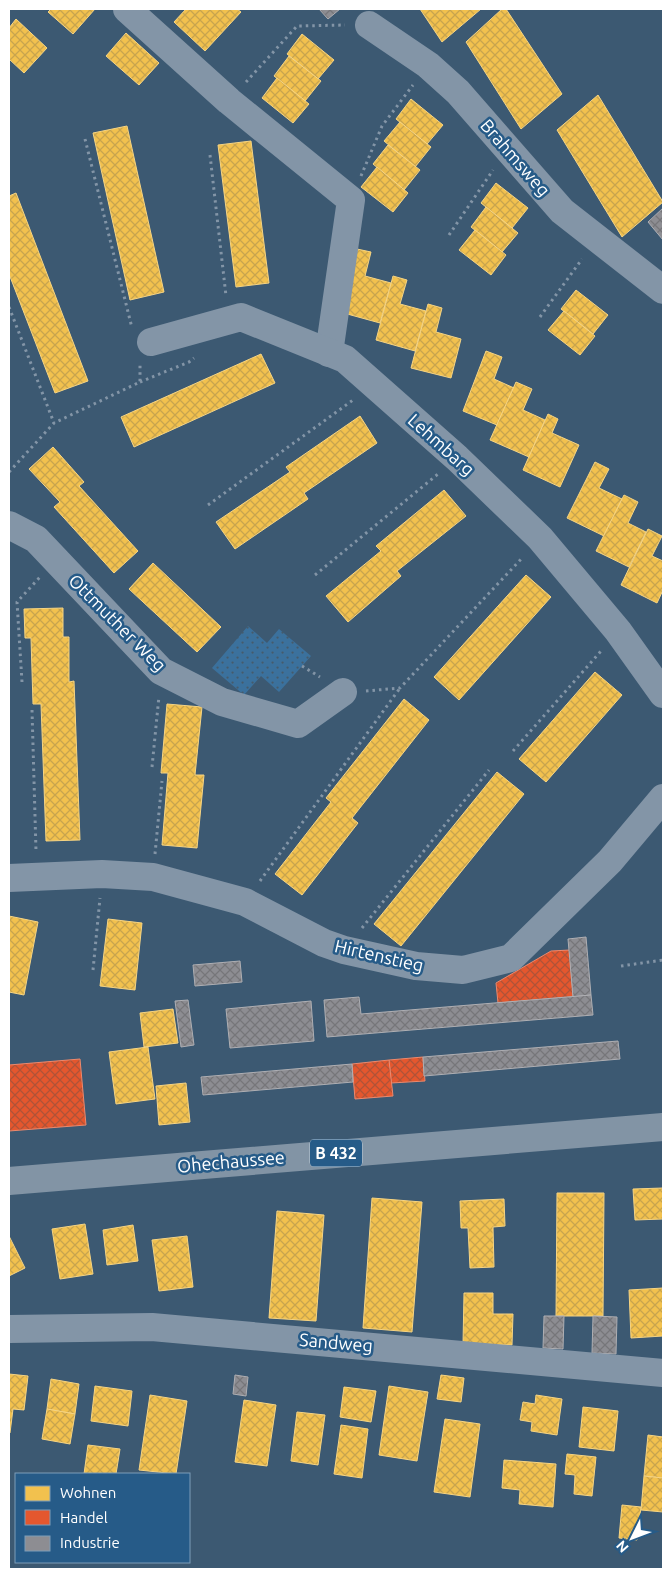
<svg xmlns="http://www.w3.org/2000/svg" width="672" height="1578" font-family="Ubuntu,sans-serif">
<defs>
<pattern id="park-dots" width="8" height="8" patternUnits="userSpaceOnUse" patternTransform="scale(1.25)"><rect width="8" height="8" fill="#3b719d"/><path d="M2 2h.1M6 6h.1" fill="none" stroke="#455b6c" stroke-width="1.8" stroke-linecap="round"/></pattern>
<pattern id="homes-cross-hatch" width="8" height="8" patternUnits="userSpaceOnUse" patternTransform="scale(1.25)"><rect width="8" height="8" fill="#f2c14e"/><path d="M0 0l8 8M0 8l8-8" fill="none" stroke="#c8a44e"/></pattern>
<pattern id="shops-cross-hatch" width="8" height="8" patternUnits="userSpaceOnUse" patternTransform="scale(1.25)"><rect width="8" height="8" fill="#e4572e"/><path d="M0 0l8 8M0 8l8-8" fill="none" stroke="#af5338"/></pattern>
<pattern id="industry-cross-hatch" width="8" height="8" patternUnits="userSpaceOnUse" patternTransform="scale(1.25)"><rect width="8" height="8" fill="#8d8d92"/><path d="M0 0l8 8M0 8l8-8" fill="none" stroke="#76767a"/></pattern>
</defs>
<rect width="100%" height="100%" fill="#3c5972"/>
<polygon fill="url(#park-dots)" points="248,626 267,643 279,629 311,656 279,692 261,676 244,695 212,668"/>
<g fill="url(#homes-cross-hatch)" stroke="#f6d483">
<polygon points="51,9 95,9 73,34 48,12"/>
<polygon points="186,9 237,9 241,12 205,51 174,22"/>
<polygon points="420,9 481,9 442,42"/>
<polygon points="502,9 506,9 562,94 521,129 466,42"/>
<polygon points="16,19 47,48 24,73 9,59 9,28"/>
<polygon points="126,33 159,63 139,85 106,56"/>
<polygon points="302,34 334,60 318,79 287,54"/>
<polygon points="289,56 321,81 305,101 274,76"/>
<polygon points="277,78 309,104 293,123 262,98"/>
<polygon points="598,95 663,202 622,237 557,130"/>
<polygon points="411,99 443,125 427,144 396,119"/>
<polygon points="400,122 431,147 415,167 384,141"/>
<polygon points="127,126 164,292 130,300 93,133"/>
<polygon points="251,141 269,283 236,287 218,145"/>
<polygon points="388,145 420,170 404,190 373,164"/>
<polygon points="377,167 408,193 393,212 361,187"/>
<polygon points="496,183 528,208 512,228 481,203"/>
<polygon points="16,193 88,381 55,393 9,274 9,196"/>
<polygon points="486,207 518,233 502,252 471,227"/>
<polygon points="475,230 506,255 491,275 459,250"/>
<polygon points="357,249 371,252 365,276 391,283 380,323 340,312"/>
<polygon points="393,276 407,280 400,304 426,311 415,351 376,340"/>
<polygon points="576,290 608,315 593,334 561,309"/>
<polygon points="428,304 442,308 436,332 461,339 451,378 411,368"/>
<polygon points="564,311 595,336 580,355 548,330"/>
<polygon points="486,351 502,357 494,379 514,388 497,425 463,411"/>
<polygon points="261,354 275,383 134,447 121,417"/>
<polygon points="516,382 532,389 523,410 545,420 529,457 490,440"/>
<polygon points="548,414 558,419 552,433 579,445 560,487 523,470"/>
<polygon points="360,416 377,443 304,493 308,499 235,549 216,522 290,472 286,467"/>
<polygon points="53,447 84,482 79,486 138,551 114,573 54,507 60,502 29,469"/>
<polygon points="595,462 609,469 599,488 622,499 604,536 567,518"/>
<polygon points="444,490 466,516 397,571 401,576 348,622 326,596 381,551 376,546"/>
<polygon points="624,495 638,502 628,523 646,532 629,567 596,551"/>
<polygon points="648,529 662,536 652,556 663,561 663,590 657,603 621,585"/>
<polygon points="153,563 221,627 197,652 129,589"/>
<polygon points="526,575 551,597 459,700 434,677"/>
<polygon points="63,608 63,637 69,637 69,682 74,681 80,840 46,841 41,704 33,704 31,638 25,638 24,609"/>
<polygon points="595,672 622,695 546,782 519,759"/>
<polygon points="404,699 429,720 352,818 358,823 302,895 275,874 331,802 326,798"/>
<polygon points="167,704 202,707 195,775 204,775 197,848 162,845 168,773 161,773"/>
<polygon points="497,772 524,794 401,946 374,924"/>
<polygon points="9,916 38,922 24,995 9,992"/>
<polygon points="108,919 142,923 135,990 100,986"/>
<polygon points="173,1009 178,1043 144,1047 140,1013"/>
<polygon points="148,1047 155,1099 116,1104 109,1052"/>
<polygon points="186,1083 190,1122 159,1125 156,1086"/>
<polygon points="663,1188 663,1219 635,1220 633,1189"/>
<polygon points="557,1193 604,1193 603,1316 556,1316"/>
<polygon points="372,1198 422,1202 412,1332 363,1328"/>
<polygon points="504,1199 505,1226 493,1227 494,1267 470,1268 468,1228 461,1228 460,1201"/>
<polygon points="277,1211 324,1215 316,1321 269,1318"/>
<polygon points="85,1224 93,1274 60,1279 52,1229"/>
<polygon points="133,1225 138,1261 107,1265 103,1230"/>
<polygon points="9,1236 25,1268 9,1276"/>
<polygon points="187,1236 193,1287 159,1291 152,1240"/>
<polygon points="663,1288 663,1336 631,1338 629,1290"/>
<polygon points="464,1293 493,1293 493,1314 513,1314 512,1345 463,1344"/>
<polygon points="9,1374 28,1376 24,1410 13,1409 10,1433 9,1432"/>
<polygon points="441,1375 464,1378 461,1402 437,1399"/>
<polygon points="51,1379 79,1384 75,1414 47,1409"/>
<polygon points="95,1386 132,1391 128,1426 91,1421"/>
<polygon points="389,1386 428,1392 417,1461 379,1455"/>
<polygon points="344,1387 376,1391 371,1422 340,1417"/>
<polygon points="150,1395 187,1401 176,1474 139,1470"/>
<polygon points="536,1395 562,1399 557,1435 531,1431 532,1422 520,1420 523,1402 535,1404"/>
<polygon points="244,1400 276,1405 267,1466 235,1462"/>
<polygon points="583,1407 618,1411 614,1451 579,1447"/>
<polygon points="47,1409 75,1414 70,1444 42,1439"/>
<polygon points="297,1412 325,1415 318,1465 291,1461"/>
<polygon points="445,1419 480,1424 470,1497 434,1492"/>
<polygon points="341,1425 368,1429 362,1478 334,1474"/>
<polygon points="648,1435 663,1437 663,1478 644,1476"/>
<polygon points="88,1445 120,1449 116,1474 84,1474"/>
<polygon points="567,1454 596,1457 592,1496 574,1494 575,1475 565,1474"/>
<polygon points="504,1460 556,1464 553,1507 519,1504 520,1490 502,1488"/>
<polygon points="644,1476 663,1478 663,1512 641,1510"/>
<polygon points="622,1505 641,1507 637,1540 619,1538"/>
</g>
<g fill="url(#shops-cross-hatch)" stroke="#ec896d">
<polygon points="570,950 573,997 498,1003 496,983 551,951"/>
<polygon points="423,1057 425,1081 391,1083 389,1060"/>
<polygon points="80,1059 86,1125 9,1131 9,1065"/>
<polygon points="389,1060 393,1096 355,1099 352,1064"/>
</g>
<g fill="url(#industry-cross-hatch)" stroke="#afafb3">
<polygon points="319,9 340,9 328,19"/>
<polygon points="663,208 663,240 648,222"/>
<polygon points="586,937 591,995 573,997 568,939"/>
<polygon points="240,961 242,982 195,986 193,965"/>
<polygon points="591,995 593,1015 327,1037 324,1000 359,997 361,1014"/>
<polygon points="188,1000 194,1045 181,1047 175,1001"/>
<polygon points="311,1001 314,1041 230,1048 226,1009"/>
<polygon points="618,1041 620,1059 424,1076 423,1057"/>
<polygon points="352,1064 353,1082 203,1095 201,1077"/>
<polygon points="544,1316 564,1316 563,1349 543,1348"/>
<polygon points="593,1316 617,1317 616,1354 592,1353"/>
<polygon points="235,1375 248,1377 246,1396 233,1394"/>
</g>
<g fill="none" stroke-linecap="round" stroke-linejoin="round">
<g stroke="#8395a7" stroke-width="3" stroke-dasharray="2.5 4" stroke-linecap="butt">
<polyline points="246,82 297,26 345,25"/>
<polyline points="85,139 132,328"/>
<polyline points="210,155 226,296"/>
<polyline points="361,176 382,126 413,85"/>
<polyline points="449,235 493,170"/>
<polyline points="9,307 54,423"/>
<polyline points="540,317 582,259"/>
<polyline points="140,382 189,362 194,358"/>
<polyline points="9,472 54,423 140,382 140,365"/>
<polyline points="208,505 353,400"/>
<polyline points="315,575 438,474"/>
<polyline points="302,666 320,677"/>
<polyline points="22,682 17,602 40,577"/>
<polyline points="366,691 400,688 523,557"/>
<polyline points="32,710 36,851"/>
<polyline points="513,751 601,651"/>
<polyline points="152,767 159,696"/>
<polyline points="155,854 162,781"/>
<polyline points="260,881 400,688"/>
<polyline points="362,928 489,770"/>
<polyline points="621,966 663,960"/>
<polyline points="93,970 100,898"/>
</g>
<g stroke="#8395a7" stroke-width="28">
<polyline points="127,9 229,101 351,200 329,353"/>
<polyline points="369,25 428,65 458,92 562,211 663,290"/>
<polyline points="151,342 241,317 345,359 457,458 540,538 618,631 663,694"/>
<polyline points="9,525 36,539 161,671 222,702 298,724 343,692"/>
<polyline points="9,878 102,874 153,877 245,902 324,943 344,950 416,966 463,970 511,958 610,861 663,798"/>
<polyline points="9,1329 152,1327 663,1373"/>
</g>
<polyline stroke="#8294a5" stroke-width="28" points="9,1181 663,1127"/>
</g>
<g text-anchor="middle" stroke-width="5" stroke-linejoin="round" paint-order="stroke">
<rect fill="#265b88" stroke="#becedb" stroke-width="1" x="310" y="1139.5" width="52" height="27" rx="4"/>
<g font-size="16" font-weight="bold" fill="#fff">
<text x="336" y="1159">B 432</text>
</g>
<g font-size="18" fill="#fff" stroke="#265b88">
<text transform="translate(515 158) rotate(49)" y="6">Brahmsweg</text>
<text transform="translate(441 445) rotate(42)" y="6">Lehmbarg</text>
<text transform="translate(117 623) rotate(45)" y="6">Ottmuther Weg</text>
<text transform="translate(379 956) rotate(13)" y="6">Hirtenstieg</text>
<text transform="translate(231 1162) rotate(-5)" y="6">Ohechaussee</text>
<text transform="translate(336 1343) rotate(5)" y="6">Sandweg</text>
</g>
</g>
<rect width="672" height="1578" fill="none" stroke="#ffffff" stroke-width="20"/>
<rect x="15" y="1473" width="175" height="90" fill="#265b88" stroke="#7d9db8"/>
<rect x="25" y="1486" width="25" height="15" fill="#f2c14e" stroke="#7d9db8"/>
<text x="60" y="1498" font-size="15" fill="#ffffff">Wohnen</text>
<rect x="25" y="1510" width="25" height="15" fill="#e4572e" stroke="#7d9db8"/>
<text x="60" y="1523" font-size="15" fill="#ffffff">Handel</text>
<rect x="25" y="1536" width="25" height="15" fill="#8d8d92" stroke="#7d9db8"/>
<text x="60" y="1548" font-size="15" fill="#ffffff">Industrie</text>
<g transform="translate(632 1538) rotate(228)" stroke="#265b88" stroke-width="4" paint-order="stroke">
<path d="M0-4L9 19L0 12L-9 19Z" fill="#ffffff"/>
<text y="-8" font-size="14" font-weight="bold" text-anchor="middle" fill="#ffffff">N</text>
</g>
</svg>
